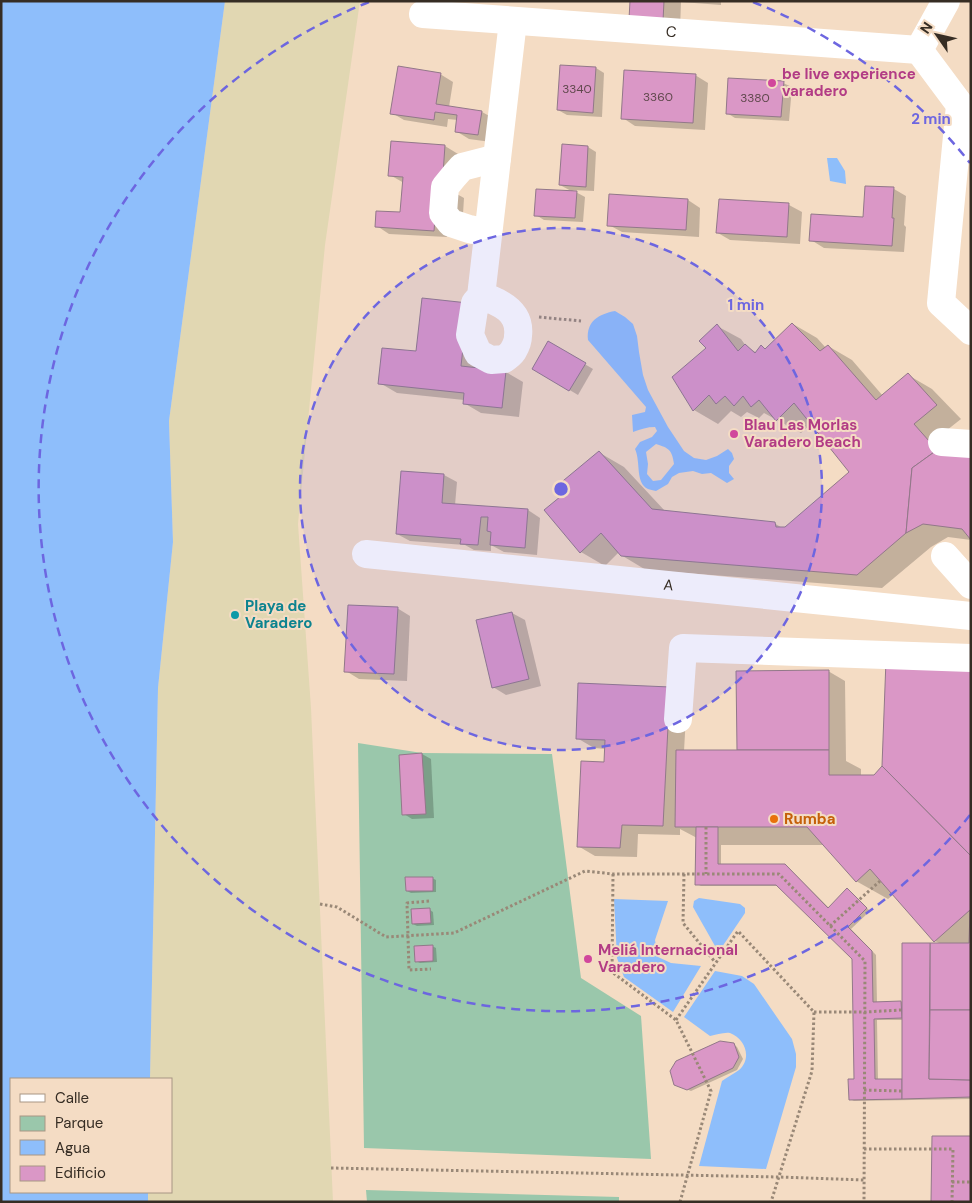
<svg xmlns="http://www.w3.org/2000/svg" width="972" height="1203" font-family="'DM Sans',sans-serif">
<rect width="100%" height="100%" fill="#f4dcc4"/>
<g fill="#9ac7ab">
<polygon points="358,743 422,753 552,754 581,978 641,1016 651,1159 364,1148"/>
<polygon points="366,1190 619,1197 619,1202 367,1202"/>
</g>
<polygon fill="#e1d7b2" points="225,1 360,1 325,245 298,524 311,708 333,1202 148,1202 148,1192 171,1192 171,1079 150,1079 158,688 173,542 169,421"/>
<g fill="#8ebefb" fill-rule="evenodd">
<polygon points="1,1 225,1 169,421 173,542 158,688 150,1079 11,1079 11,1192 148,1192 148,1202 1,1202"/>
<polygon points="827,158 837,158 845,171 846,184 830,181"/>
<path d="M615,311L625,317L633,324L637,336L639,352L643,375L648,390L668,427L684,451L694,458L706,460L717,456L728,449L732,453L734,459L729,466V473L734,479L727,483L711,473L702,474L693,471L679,473L672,477L668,484L656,491C653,490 650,490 648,489C635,483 641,462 635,449L640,442L652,437L657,431L655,427C647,427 641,429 633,432L632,415L645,412L646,407L588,340C586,321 599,314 615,311ZM656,444C669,448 672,450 674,464L661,480L653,481L647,474L648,464L646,452Z"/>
<polygon points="699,898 740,904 745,908 745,913 722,947 718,948 715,946 693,907 694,901"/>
<polygon points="614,899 668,901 655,940 658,957 671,963 701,966 673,1012 624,977 617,958"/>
<path d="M715,971L742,976L754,984L792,1039L796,1054V1067L766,1169L699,1166L722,1081C727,1077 734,1074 739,1070C752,1059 746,1039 730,1033C724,1032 716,1035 710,1036L684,1017Z"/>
</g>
<g fill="#0003" fill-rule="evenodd">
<polygon points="631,1 721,1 721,5 681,2 680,30"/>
<polygon points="561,66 596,68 604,73 602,117 567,115 558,110"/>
<polygon points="440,74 453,82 449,107 482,112 495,119 491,142 469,139 456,131 458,120 448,119 447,127 404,120 392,113"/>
<polygon points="695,75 708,83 705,130 635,126 623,118"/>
<polygon points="783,83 792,87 789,121 735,118 727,113"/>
<polygon points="392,143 445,146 458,154 455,193 464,198 463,214 448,213 447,237 389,234 377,226 402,214 404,183 390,175"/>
<polygon points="588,147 596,152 594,191 572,190 585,197 583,222 544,220 536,215 573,192 560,185"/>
<polygon points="894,189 906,196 904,225 906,227 904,252 824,248 811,240 864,218"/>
<polygon points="688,200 700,208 699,237 622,232 609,225"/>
<polygon points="720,201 789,205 802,212 800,244 730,240 718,233"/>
<polygon points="423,299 479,369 506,372 523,382 519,417 481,413 464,403 464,400 397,393 380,383 417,353"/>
<polygon points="793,324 817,338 826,348 828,346 852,360 883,396 908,375 932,389 961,419 937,438 971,455 971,540 948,537 931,547 882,588 646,570 621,555 619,552 605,566 581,552 567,492 600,453 624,467 665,511 774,523 784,529 851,473 812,423 801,433 764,413 759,418 747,412 741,417 731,411 718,424 694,410 708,348 717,326 741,339 746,346 757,353 762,347 766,350"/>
<polygon points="549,343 593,369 578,395 533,368"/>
<polygon points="402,472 444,475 457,482 455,505 528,510 540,518 537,555 504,552 491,545 491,551 474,550 465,545 410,541 397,534"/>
<polygon points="397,608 410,616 407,681 359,679 346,671"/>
<polygon points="512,613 525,620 541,686 506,695 493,687"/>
<path d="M971,664V1099L854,1101L850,1099L855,1080L853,959L779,886H701L697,884V838L680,829V835L638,834L637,857L595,856L578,846L606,764V749L594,748L577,738L687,698L684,751H742L828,671L845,681L846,761L861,769V776H874ZM721,845H824L856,881L888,899L894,894L935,941L941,944H903L902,1002L877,1003L876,955L851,929L870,911L851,892L847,890L829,908L789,868L785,865L721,866ZM877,1020H903V1080H878Z"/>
<polygon points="422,754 431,759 434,818 412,819 404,814 400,756"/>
<polygon points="432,878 436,880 436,892 411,893 407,891"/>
<polygon points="430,910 433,912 434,925 417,926 413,924"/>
<polygon points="432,946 436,948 437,962 420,963 416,961"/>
<polygon points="733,1044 737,1047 743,1059 737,1070 691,1091 679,1086"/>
</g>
<g fill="#da97c6" stroke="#927889">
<polygon points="630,1 664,1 663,21 629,19"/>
<polygon points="560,65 596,67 593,113 557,110"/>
<polygon points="398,66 441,73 436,104 482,111 478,135 455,132 457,115 435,112 434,120 390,114"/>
<polygon points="624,70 696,74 693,123 621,119"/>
<polygon points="728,78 784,81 781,117 726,114"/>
<polygon points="391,141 445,145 442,189 436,206 434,231 375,227 376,211 400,212 403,177 388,176"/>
<polygon points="562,144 588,146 586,187 559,185"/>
<polygon points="865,186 894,187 892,218 894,218 892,246 809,241 811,214 863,217"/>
<polygon points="536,189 577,191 575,218 534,216"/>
<polygon points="609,194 688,199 686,230 607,226"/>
<polygon points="719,199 789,203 787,237 716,233"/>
<polygon points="422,298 468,303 461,366 506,371 502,408 463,404 464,393 378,384 382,348 416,351"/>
<polygon points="792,323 820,351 828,345 876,400 908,373 937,405 914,424 937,450 912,468 906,533 857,575 621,556 601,533 580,553 544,510 566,492 558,485 599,451 652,509 775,522 776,527 785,527 849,472 794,403 776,421 759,400 751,407 743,396 734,406 725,396 716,404 709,395 693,411 672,377 706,348 699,341 717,324 738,351 745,344 755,353 761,345 765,349"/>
<polygon points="548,341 586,363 569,391 532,369"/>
<polygon points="937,450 971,454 971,540 962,529 923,524 906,533 912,468"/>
<polygon points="401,471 444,474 442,503 528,509 525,548 490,545 491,532 487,531 488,517 481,517 478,545 460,544 461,539 396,534"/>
<polygon points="348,605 398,607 394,674 344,672"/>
<polygon points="512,612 529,679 492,688 476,620"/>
<polygon points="886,660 971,662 971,856 882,766"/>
<polygon points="829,670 829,750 737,750 736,671"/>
<polygon points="578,683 670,687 663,826 622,825 620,848 577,847 581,761 604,762 605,740 576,739"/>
<polygon points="676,750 829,750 829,775 874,775 882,766 971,856 971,1010 930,1010 930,943 969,943 970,910 934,942 870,869 856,882 807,827 675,827"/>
<polygon points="422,753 426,814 402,815 399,755"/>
<polygon points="696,827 718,827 718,864 785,864 828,908 847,888 867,908 848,927 872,951 873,1002 901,1001 902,1018 874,1019 875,1079 902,1079 902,1099 849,1100 848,1079 854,1079 852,959 776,885 695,885"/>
<polygon points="405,877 433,877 433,891 406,891"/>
<polygon points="430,908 431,923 412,924 411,909"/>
<polygon points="902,943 930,943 929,1079 971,1080 971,1097 902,1099"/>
<polygon points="433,945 433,961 415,962 414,946"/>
<polygon points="930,1010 971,1010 971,1080 929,1079"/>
<polygon points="720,1041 734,1043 739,1057 733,1068 687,1090 674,1085 670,1071 676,1061"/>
<polygon points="932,1136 971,1136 971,1202 931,1202"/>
</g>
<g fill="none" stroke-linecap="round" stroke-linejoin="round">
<g stroke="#987" stroke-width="3" stroke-dasharray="2.5 2.5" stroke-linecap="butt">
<polyline points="539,317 581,321"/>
<polyline points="706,827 706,874"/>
<polyline points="613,874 612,972 676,1020 711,1091 680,1202"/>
<polyline points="684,874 683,923 715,962"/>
<polyline points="429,901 407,903 409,970 431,969"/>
<polyline points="320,904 337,907 386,937 454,933 585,871 613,874 779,874 865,961 864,1202"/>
<polyline points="830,926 880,881"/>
<polyline points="814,1012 865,1012 901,1010"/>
<polyline points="676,1020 738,931 814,1012 812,1071 771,1202"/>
<polyline points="864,1090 902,1091"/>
<polyline points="864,1149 953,1149 952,1202"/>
<polyline points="331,1168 779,1177 864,1180"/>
<polyline points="952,1182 971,1182"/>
</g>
<g stroke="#fff" stroke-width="28">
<polyline points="946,1 919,50 960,105 941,303 971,331"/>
<path id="s1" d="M423,14L919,50"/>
<polyline points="488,233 469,229 451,223 443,213 445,187 454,176 462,167 497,158"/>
<path d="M481,296C501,302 521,312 518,336C518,342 516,346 513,351C511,354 507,357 504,359L491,360L478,353L470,335L475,303L481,296L513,21"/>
<polyline points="942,442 971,444"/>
<path id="s2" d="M366,554L971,616"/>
<polyline points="945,556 971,585"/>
<polyline points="678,719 683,648 971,658"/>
</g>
</g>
<circle cx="561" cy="489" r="261" fill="#6d66e0" fill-opacity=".12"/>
<g fill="none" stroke="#6d66e0" stroke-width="2.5" stroke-dasharray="9 6">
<circle cx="561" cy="489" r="261"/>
<path d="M970 815A523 523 0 1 1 369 2M753 2A523 523 0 0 1 970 163"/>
</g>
<g fill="#d1479c" stroke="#f4dcc4" stroke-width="2">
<circle cx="772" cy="83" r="5"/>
<circle cx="734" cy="434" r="5"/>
<circle cx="588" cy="959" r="5"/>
</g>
<circle fill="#0f9aa8" stroke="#f4dcc4" stroke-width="2" cx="235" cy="615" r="5"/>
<circle fill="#e8710a" stroke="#f4dcc4" stroke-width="2" cx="774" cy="819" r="5"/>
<g text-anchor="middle" stroke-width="4" stroke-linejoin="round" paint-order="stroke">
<g font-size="12" fill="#5f484c">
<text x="577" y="93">3340</text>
<text x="658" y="101">3360</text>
<text x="755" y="102">3380</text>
</g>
<g font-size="15" fill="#362d24" stroke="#f4dcc4">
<text dy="5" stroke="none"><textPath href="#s1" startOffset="249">C</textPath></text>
<text dy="5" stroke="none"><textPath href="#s2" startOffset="304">A</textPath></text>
</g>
<g font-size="15" font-weight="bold" fill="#b23c85" stroke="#f4dcc4" text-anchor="start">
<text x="782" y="79">be live experience<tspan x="782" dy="17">varadero</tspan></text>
<text x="744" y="430">Blau Las Morlas<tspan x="744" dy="17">Varadero Beach</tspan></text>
<text x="598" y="955">Meliá Internacional<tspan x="598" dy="17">Varadero</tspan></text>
</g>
<g font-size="15" font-weight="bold" fill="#0d838f" stroke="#f4dcc4" text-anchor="start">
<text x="245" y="611">Playa de<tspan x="245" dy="17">Varadero</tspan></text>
</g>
<g font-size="15" font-weight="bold" fill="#c56008" stroke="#f4dcc4" text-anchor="start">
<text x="784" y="824">Rumba</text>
</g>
</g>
<circle cx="561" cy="489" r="8" fill="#6d66e0" stroke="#f4dcc4" stroke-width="2.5"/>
<g font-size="15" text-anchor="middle" font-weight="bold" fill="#6d66e0" stroke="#f4dcc4" stroke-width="4" stroke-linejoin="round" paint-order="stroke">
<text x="931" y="124">2 min</text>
<text x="746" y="310">1 min</text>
</g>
<rect width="972" height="1203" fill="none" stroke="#362d24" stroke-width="5"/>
<rect x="10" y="1078" width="162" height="115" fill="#f4dcc4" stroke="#a89684"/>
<rect x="20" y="1094" width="25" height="8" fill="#ffffff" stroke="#a89684"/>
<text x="55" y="1103" font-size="15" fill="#362d24">Calle</text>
<rect x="20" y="1116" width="25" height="15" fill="#9ac7ab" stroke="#a89684"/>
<text x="55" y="1128" font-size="15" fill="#362d24">Parque</text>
<rect x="20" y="1140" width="25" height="15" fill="#8ebefb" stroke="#a89684"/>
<text x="55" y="1153" font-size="15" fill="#362d24">Agua</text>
<rect x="20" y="1166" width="25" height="15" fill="#da97c6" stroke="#a89684"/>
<text x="55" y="1178" font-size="15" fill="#362d24">Edificio</text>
<g transform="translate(937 35) rotate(304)" stroke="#f4dcc4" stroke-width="4" paint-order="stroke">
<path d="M0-4L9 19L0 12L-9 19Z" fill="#362d24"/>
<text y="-8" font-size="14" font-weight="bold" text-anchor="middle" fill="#362d24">N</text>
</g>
</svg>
